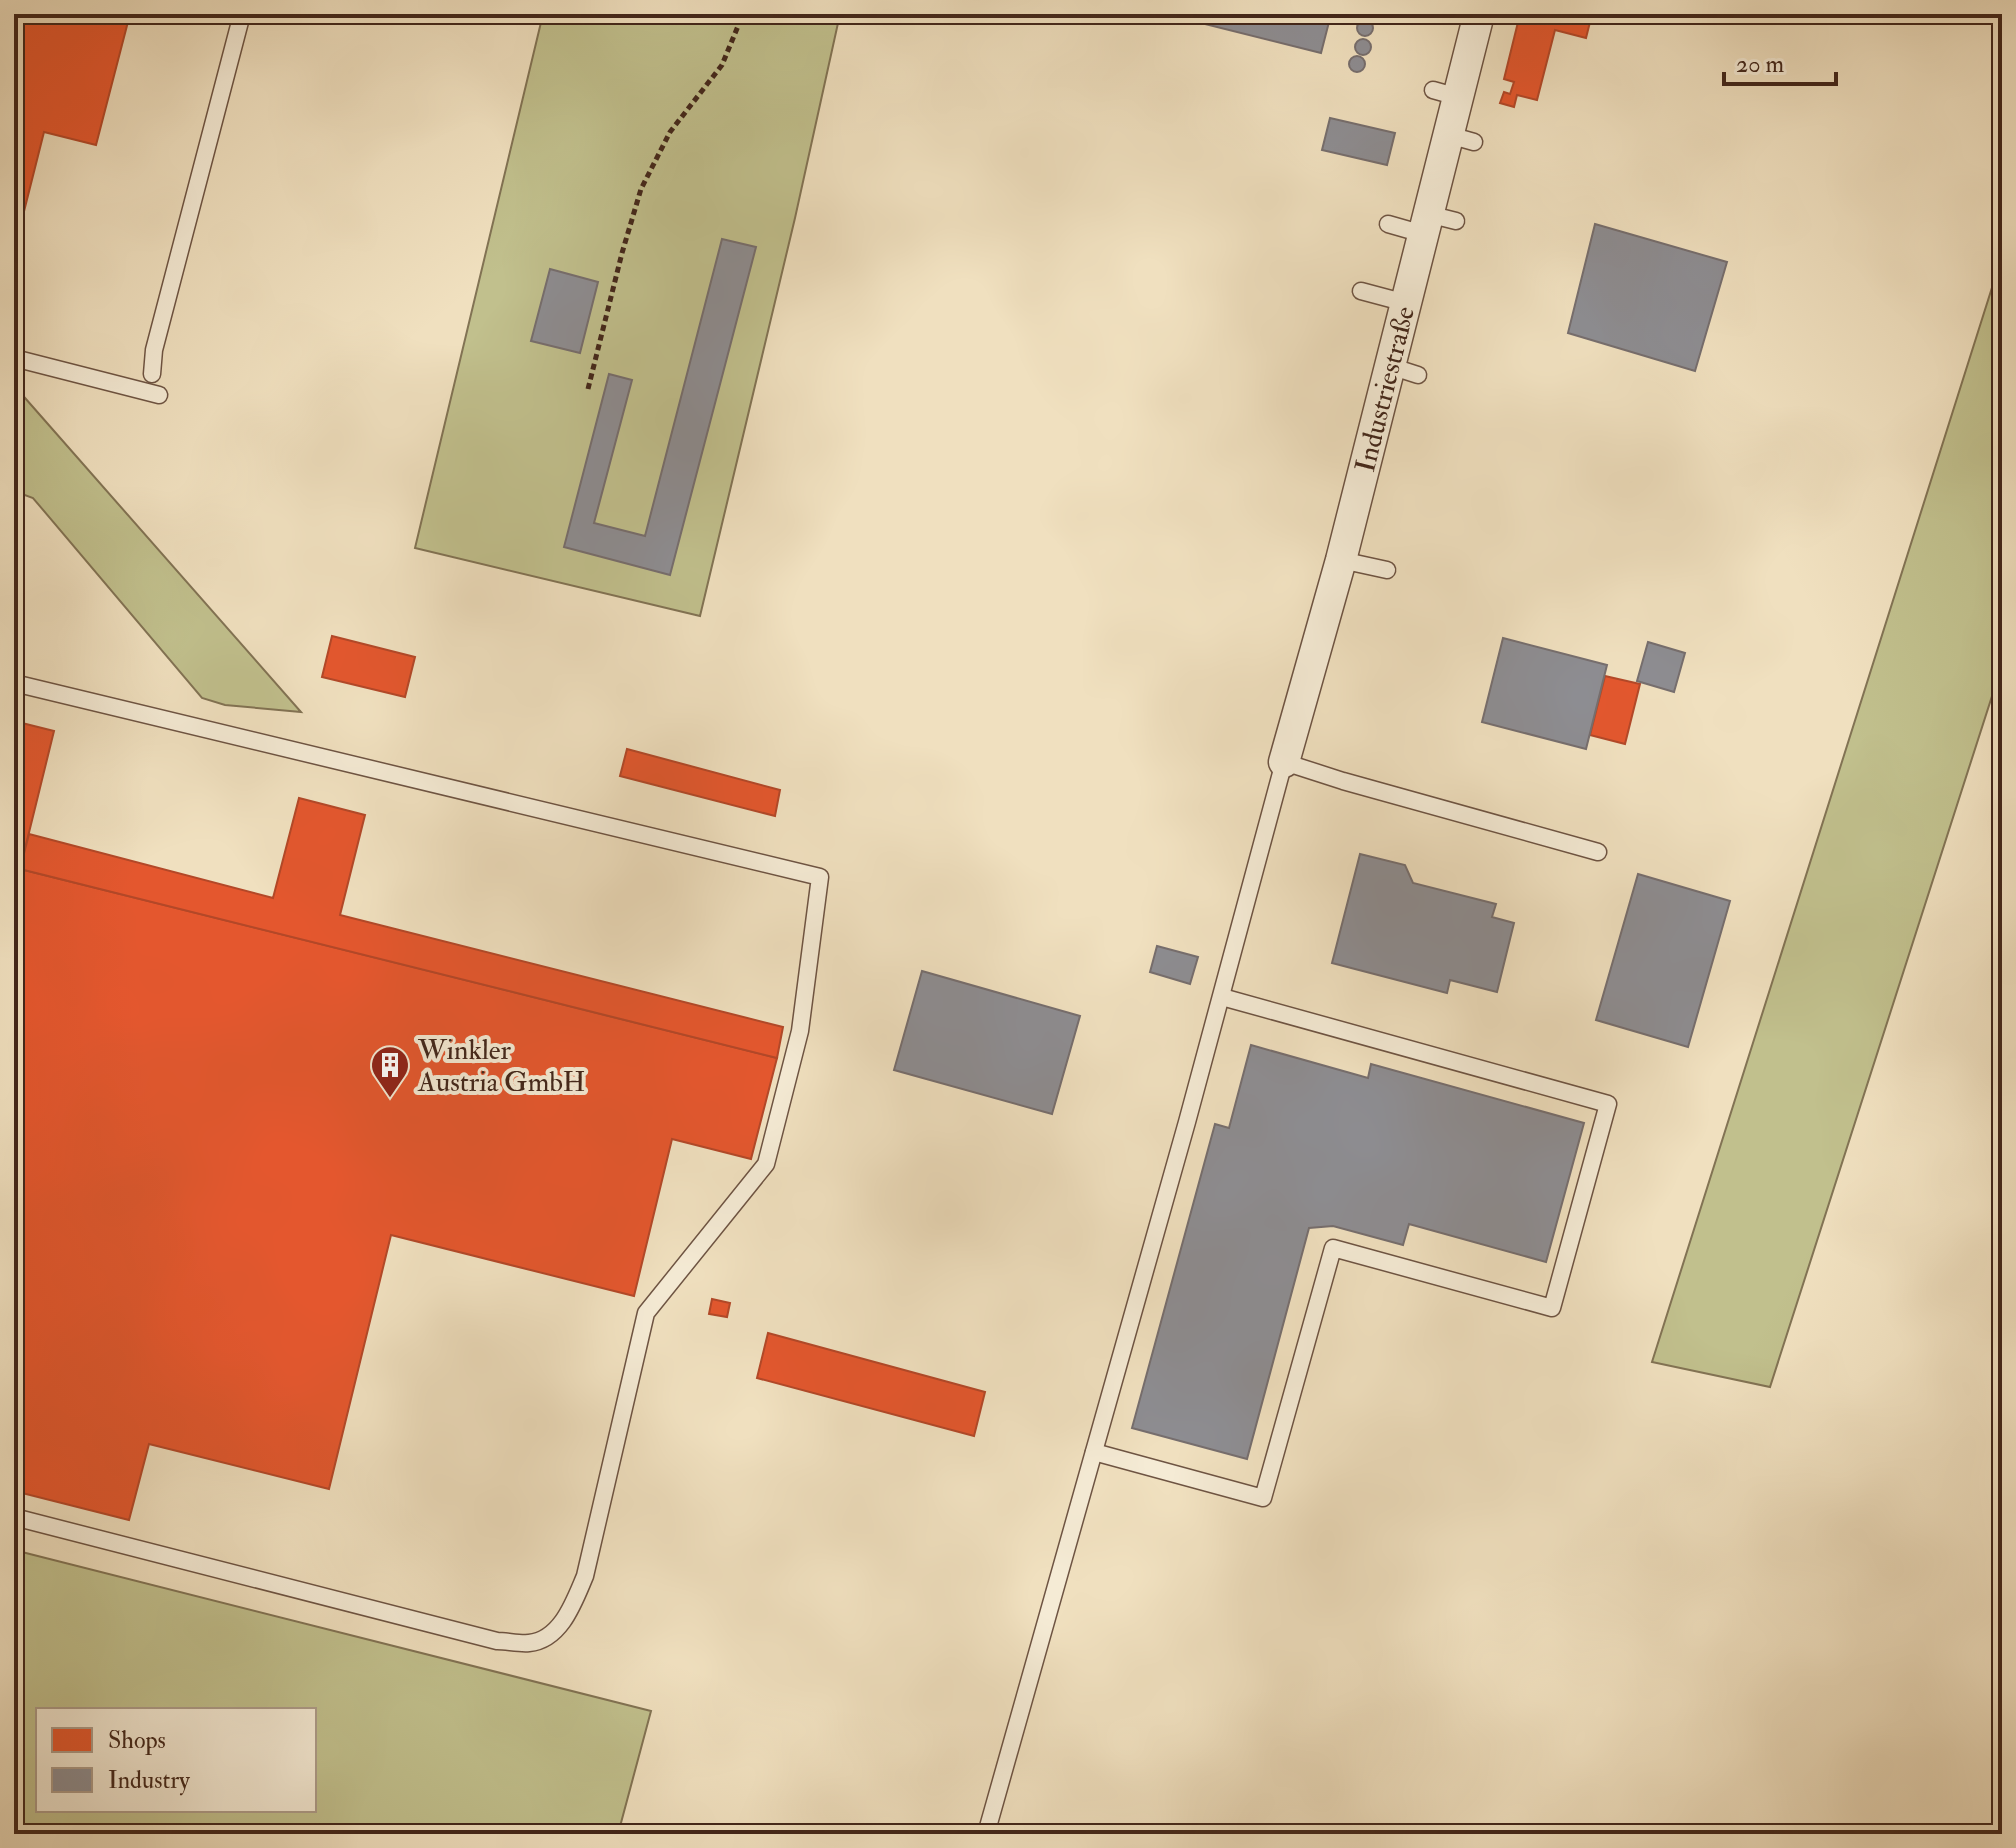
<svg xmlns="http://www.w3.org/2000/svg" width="2016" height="1848" font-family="'IM FELL Double Pica',serif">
<rect width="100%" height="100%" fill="#f0e0bf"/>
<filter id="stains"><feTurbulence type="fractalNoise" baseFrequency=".0025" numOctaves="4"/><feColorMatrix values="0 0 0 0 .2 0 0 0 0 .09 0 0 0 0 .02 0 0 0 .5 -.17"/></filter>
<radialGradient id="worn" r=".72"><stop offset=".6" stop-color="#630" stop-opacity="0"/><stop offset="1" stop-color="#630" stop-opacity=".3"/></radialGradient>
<g fill="#c1c08d" stroke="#827354" stroke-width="2" fill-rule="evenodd">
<polygon points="543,14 840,14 795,218 700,616 415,548"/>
<polygon points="2002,256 2002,665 1770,1387 1652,1362"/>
<polygon points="14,389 18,390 301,712 225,705 202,698 33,498 14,491"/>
<path d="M14,1550L651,1711L618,1834H14ZM38,1710H314V1810H38Z"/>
</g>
<g fill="#e4572e" stroke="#b34828" stroke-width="2">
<polygon points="14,14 130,14 96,145 44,132 14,251"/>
<polygon points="1520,14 1592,14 1586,38 1555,30 1537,100 1517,95 1514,107 1500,103 1504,92 1510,94 1514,82 1504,79"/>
<polygon points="332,636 415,657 405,697 322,677"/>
<polygon points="1605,676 1640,684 1625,744 1590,735"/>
<polygon points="14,721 54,731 20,869 777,1058 751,1159 672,1139 634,1296 391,1235 329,1489 149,1444 129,1520 14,1491"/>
<polygon points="627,749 780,790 775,816 620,776"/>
<polygon points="299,798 365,815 340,915 783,1027 777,1058 20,869 29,834 273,898"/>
<polygon points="712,1299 730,1303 727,1317 709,1314"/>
<polygon points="768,1333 985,1392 974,1436 757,1378"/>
</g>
<g fill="#8d8d92" stroke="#766e6e" stroke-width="2">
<polygon points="1165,14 1299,14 1329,22 1321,53"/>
<circle cx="1365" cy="28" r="8"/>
<circle cx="1363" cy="47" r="8"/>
<circle cx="1357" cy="64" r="8"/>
<polygon points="1330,118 1395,133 1387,165 1322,150"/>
<polygon points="1595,224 1727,262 1695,371 1568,333"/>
<polygon points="722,239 756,247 670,575 564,547 609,374 632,380 594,523 645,536"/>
<polygon points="550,269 598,282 580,353 531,341"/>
<polygon points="1503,638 1607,665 1586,749 1482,722"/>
<polygon points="1648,642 1685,653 1674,692 1637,681"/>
<polygon points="1360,854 1405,865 1413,883 1496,904 1492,917 1514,923 1497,992 1450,980 1447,993 1332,963"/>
<polygon points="1638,874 1730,901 1688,1047 1596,1020"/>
<polygon points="1157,946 1198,957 1190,984 1150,972"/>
<polygon points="922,971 1080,1016 1052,1114 894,1070"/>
<polygon points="1251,1045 1368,1078 1371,1064 1584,1123 1546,1262 1409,1224 1403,1245 1333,1226 1309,1228 1247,1459 1132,1428 1215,1124 1229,1128"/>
</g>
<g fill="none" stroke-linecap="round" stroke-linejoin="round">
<defs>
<g id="service">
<polyline points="1433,90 1458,97"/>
<polyline points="1449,135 1474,142"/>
<polyline points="1428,214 1456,221"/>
<polyline points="1388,224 1423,234"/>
<polyline points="1361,291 1406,303"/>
<polyline points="14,358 159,395"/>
<polyline points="1390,366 1418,375"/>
<polyline points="152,374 154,350 242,14"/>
<polyline points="1341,560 1387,570"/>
<path d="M14,683L820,877L800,1031L766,1164L646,1313L585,1576C574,1602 561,1640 529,1643C519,1644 507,1641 497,1641L14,1517"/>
<polyline points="1094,1452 1263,1498 1333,1248 1552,1308 1608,1104 1222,997"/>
<polyline points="986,1834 1187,1122 1284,762 1343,781 1598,852"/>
</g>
<polyline id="minor" points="1284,762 1341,560 1479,14"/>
</defs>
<use href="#service" stroke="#6e5443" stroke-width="19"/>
<use href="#minor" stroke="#6e5443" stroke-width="33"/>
<polyline stroke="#42261a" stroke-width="5" stroke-dasharray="6 4" stroke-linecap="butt" points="588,389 622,253 641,189 670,132 722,65 743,14"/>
<use href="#service" stroke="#f5ebd5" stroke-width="16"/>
<use href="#minor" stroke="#f5ebd5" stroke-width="30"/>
</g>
<defs>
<symbol id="building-pin" viewBox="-11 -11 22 30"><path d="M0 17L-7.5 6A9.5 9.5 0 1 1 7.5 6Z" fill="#8f2418" stroke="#f5ebd5"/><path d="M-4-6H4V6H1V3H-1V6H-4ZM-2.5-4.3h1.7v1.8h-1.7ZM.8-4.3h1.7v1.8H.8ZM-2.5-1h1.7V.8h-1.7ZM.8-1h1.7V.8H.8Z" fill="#fff"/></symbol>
</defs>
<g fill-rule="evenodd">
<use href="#building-pin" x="368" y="1043" width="44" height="60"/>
</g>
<g text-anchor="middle" stroke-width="8" stroke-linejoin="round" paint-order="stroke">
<g font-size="28" fill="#42261a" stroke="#f5ebd5">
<text transform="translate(1384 389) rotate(-76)" y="10">Industriestraße</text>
</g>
<g font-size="28" fill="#42261a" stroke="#f5ebd5" text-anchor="start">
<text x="418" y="1059">Winkler<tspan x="418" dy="32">Austria GmbH</tspan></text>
</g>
</g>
<rect width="2016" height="1848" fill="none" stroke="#f0e0bf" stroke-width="48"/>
<rect x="16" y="16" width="1984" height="1816" fill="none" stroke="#42261a" stroke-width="4"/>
<rect x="24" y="24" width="1968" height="1800" fill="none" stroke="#42261a" stroke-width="2"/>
<rect x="36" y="1708" width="280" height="104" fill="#f5ebd5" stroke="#ad9c8a" stroke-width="2"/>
<rect x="52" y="1728" width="40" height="24" fill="#e4572e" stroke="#ad9c8a" stroke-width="2"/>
<text x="108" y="1748" font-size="24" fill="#42261a">Shops</text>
<rect x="52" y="1768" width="40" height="24" fill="#8d8d92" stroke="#ad9c8a" stroke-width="2"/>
<text x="108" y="1788" font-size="24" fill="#42261a">Industry</text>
<path d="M1724 72v12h112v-12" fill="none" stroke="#42261a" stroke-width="4"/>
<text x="1736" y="72" font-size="24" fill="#42261a" stroke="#f5ebd5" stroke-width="6" paint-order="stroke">20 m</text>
<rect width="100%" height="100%" filter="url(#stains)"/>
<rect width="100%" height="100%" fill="url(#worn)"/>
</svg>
